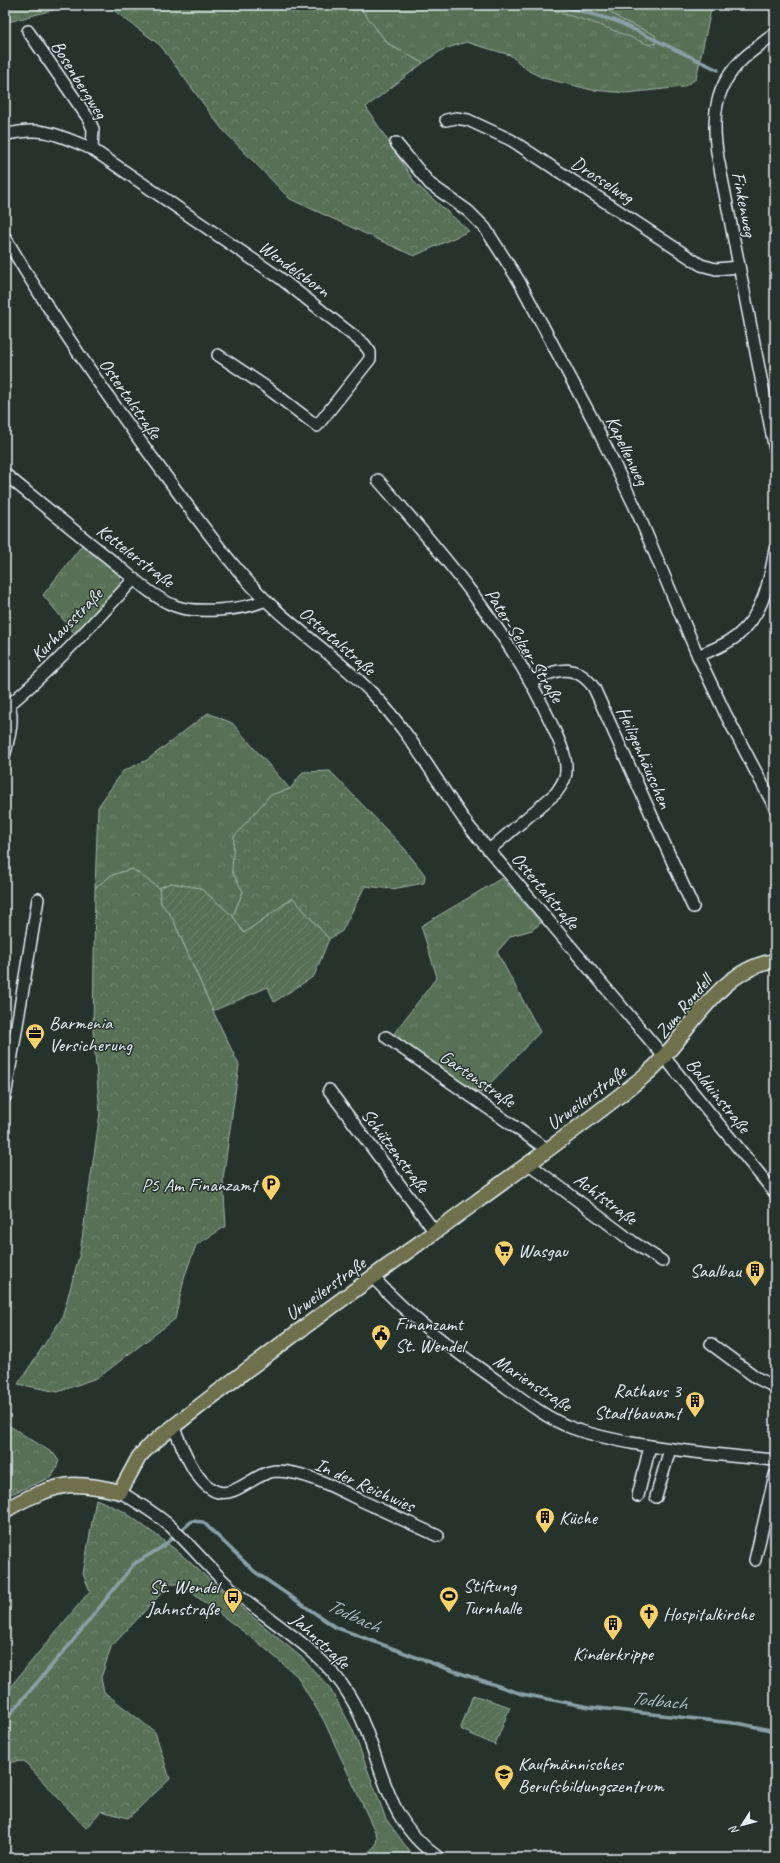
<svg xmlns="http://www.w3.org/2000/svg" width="780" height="1863" font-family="Caveat,sans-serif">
<defs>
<pattern id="grass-tufts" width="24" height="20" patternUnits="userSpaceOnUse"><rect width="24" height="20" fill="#587156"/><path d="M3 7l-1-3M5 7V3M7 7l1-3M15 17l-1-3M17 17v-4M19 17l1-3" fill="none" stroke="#70866f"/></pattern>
<pattern id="forest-crowns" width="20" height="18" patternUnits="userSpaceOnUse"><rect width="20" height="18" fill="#587156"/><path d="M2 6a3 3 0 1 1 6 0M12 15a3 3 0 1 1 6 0" fill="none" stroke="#70866f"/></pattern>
<pattern id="garden-furrows" width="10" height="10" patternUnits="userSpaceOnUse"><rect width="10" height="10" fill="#587156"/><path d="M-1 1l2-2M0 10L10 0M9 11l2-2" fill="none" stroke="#70866f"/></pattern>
</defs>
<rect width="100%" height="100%" fill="#26332d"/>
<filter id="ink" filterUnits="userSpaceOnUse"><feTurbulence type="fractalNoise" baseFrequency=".025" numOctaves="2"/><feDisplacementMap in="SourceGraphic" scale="8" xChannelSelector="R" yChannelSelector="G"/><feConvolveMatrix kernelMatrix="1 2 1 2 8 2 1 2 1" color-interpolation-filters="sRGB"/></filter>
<g filter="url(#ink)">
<g fill="url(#grass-tufts)" stroke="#a0b1a7">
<polygon points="5,5 71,5 5,23"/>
<polygon points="358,5 712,5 696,79 683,87 626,93 592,90 543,78 529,71 510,55 466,42 442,50 423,63 388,44"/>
<polygon points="83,544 120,574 120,585 75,634 43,595"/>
<polygon points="208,713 232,723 290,789 270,796 232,871 243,891 233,916 200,888 171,883 159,888 132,869 112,875 95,888 98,807 123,771 147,760"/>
<polygon points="502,878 541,923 532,930 511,936 497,952 540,1032 481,1093 469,1087 397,1040 395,1036 395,1032 437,977 421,926"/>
</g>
<g fill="url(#forest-crowns)" stroke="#a0b1a7">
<polygon points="91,5 358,5 388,44 423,63 366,107 416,184 469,231 414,256 290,199 222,129 160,45 112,9"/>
<polygon points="536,5 601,5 620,19 655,35 656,43 650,45 600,25"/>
<polygon points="330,771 404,848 425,875 424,883 392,889 365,886 342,931 329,939 293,898 244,933 233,916 243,892 232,871 234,837 270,795 290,789 303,772"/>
<polygon points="132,869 159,888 161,903 172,917 213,1011 239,1065 223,1179 226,1226 196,1245 185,1275 175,1319 99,1377 58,1392 18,1384 62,1318 80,1253 100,1113 93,1031 95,888 112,875"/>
<polygon points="5,1423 54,1454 59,1461 52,1477 11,1494 5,1499"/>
<polygon points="96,1499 125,1512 176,1550 237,1604 301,1657 329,1687 352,1728 386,1819 413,1856 417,1858 362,1858 376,1845 377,1836 324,1721 297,1676 260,1644 180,1584 170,1584 111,1647 101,1678 104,1692 155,1732 170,1779 128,1818 101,1811 86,1828 24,1761 11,1762 5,1766 5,1693 90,1591 83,1574"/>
</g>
<g fill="url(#garden-furrows)" stroke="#a0b1a7">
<polygon points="171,883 200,888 233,916 244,933 293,898 329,939 314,976 274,1002 268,987 213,1011 172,917 161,903 159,888"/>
<polygon points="473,1695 510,1707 495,1745 462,1730 461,1727"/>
</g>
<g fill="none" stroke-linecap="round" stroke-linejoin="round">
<g stroke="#8aa0a8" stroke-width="3.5">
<polyline points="559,5 616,21 718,70"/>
<polyline points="5,1720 71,1643 134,1564 162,1547 192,1521 203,1522 255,1572 335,1627 445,1668 522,1694 589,1707 742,1724 775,1731"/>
</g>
<defs>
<g id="minor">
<polyline points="28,31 88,118 93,129 92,149"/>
<path d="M775,34C768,38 761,44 755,49C716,77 710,113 718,158L775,450"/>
<polyline points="446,120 456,118 468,120 511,140 701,265 716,269 739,267"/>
<path d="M5,135C41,125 59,135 92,149L280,278L364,344L370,352V359L317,426L266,387L218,355"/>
<polyline points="396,143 430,184 468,211 485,228 519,281 594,422 636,509 698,656 725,713 775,808"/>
<path d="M5,237C52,318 106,395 162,471C188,506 214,543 243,576C281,621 332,652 372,693C412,734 437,784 471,829L665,1058L775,1193"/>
<path d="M5,474C40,503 76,532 111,560C131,576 152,597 175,606C196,614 246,610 265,600"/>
<path d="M378,480C443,554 511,633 552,725C558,739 567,755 566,771C566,779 561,786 556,793L489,850"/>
<path d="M698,656C711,650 726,645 737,636C763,615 770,580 775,549"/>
<path d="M531,682C555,669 575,662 594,688L693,907"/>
<path d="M5,708C52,670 93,623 134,579"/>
<path d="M5,753C9,737 14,720 9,705"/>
<polyline points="386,1037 548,1150"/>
<polyline points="329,1090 435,1232"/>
<polyline points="5,1097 38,899"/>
<polyline points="529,1164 633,1242 662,1261"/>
<path d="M373,1277C410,1319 460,1355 506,1387C526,1402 548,1419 572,1428C591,1435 611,1439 631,1443C679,1451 727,1456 775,1460"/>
<polyline points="711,1344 757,1378 775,1387"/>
<path d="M173,1426C182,1446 196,1486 218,1492C237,1497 257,1471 277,1471C307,1472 334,1487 360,1500C386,1512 412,1524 438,1536"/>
<path d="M120,1492C137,1502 154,1512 170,1526C194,1548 213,1574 238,1594C276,1626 323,1651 349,1695C384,1752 378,1816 439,1858"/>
<polyline points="638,1496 650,1446"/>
<polyline points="656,1497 670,1449"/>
<polyline points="755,1560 775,1475"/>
</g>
<path id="major" d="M5,1511C20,1500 55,1485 74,1485C90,1485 105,1488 120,1492L139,1457L149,1446C255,1361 366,1282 476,1202C532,1161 589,1121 643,1077C687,1042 713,970 775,961"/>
</defs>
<use href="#minor" stroke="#e8f1f8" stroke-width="14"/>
<use href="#major" stroke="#e8f1f8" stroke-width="17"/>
<use href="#minor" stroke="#26332d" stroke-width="11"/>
<use href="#major" stroke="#6e714b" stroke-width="14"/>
</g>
</g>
<defs>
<symbol id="office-pin" viewBox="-11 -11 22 30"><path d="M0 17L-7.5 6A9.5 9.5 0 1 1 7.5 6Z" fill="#ffd166" stroke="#26332d"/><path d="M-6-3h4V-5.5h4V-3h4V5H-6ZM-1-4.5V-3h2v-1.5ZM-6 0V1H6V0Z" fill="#111"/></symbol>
<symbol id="parking-pin" viewBox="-11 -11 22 30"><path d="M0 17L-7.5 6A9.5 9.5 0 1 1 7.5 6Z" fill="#ffd166" stroke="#26332d"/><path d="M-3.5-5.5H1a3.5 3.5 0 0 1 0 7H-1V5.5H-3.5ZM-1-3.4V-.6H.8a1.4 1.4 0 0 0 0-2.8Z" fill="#111"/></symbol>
<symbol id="supermarket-pin" viewBox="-11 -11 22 30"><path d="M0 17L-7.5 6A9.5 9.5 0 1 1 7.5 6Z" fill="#ffd166" stroke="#26332d"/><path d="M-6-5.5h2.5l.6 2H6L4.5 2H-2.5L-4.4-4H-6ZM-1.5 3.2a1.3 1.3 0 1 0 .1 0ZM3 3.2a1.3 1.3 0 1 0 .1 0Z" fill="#111"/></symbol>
<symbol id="building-pin" viewBox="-11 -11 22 30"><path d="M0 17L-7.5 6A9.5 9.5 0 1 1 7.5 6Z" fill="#ffd166" stroke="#26332d"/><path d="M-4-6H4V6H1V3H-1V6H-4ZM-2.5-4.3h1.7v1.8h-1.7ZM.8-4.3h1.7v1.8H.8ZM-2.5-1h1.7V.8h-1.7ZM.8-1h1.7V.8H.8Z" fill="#111"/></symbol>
<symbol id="civic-pin" viewBox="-11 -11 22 30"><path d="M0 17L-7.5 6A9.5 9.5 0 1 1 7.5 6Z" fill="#ffd166" stroke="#26332d"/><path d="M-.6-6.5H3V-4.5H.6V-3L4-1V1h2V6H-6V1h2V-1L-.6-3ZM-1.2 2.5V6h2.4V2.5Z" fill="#111"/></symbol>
<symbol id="stadium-pin" viewBox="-11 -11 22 30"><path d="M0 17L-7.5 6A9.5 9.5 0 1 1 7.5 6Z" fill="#ffd166" stroke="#26332d"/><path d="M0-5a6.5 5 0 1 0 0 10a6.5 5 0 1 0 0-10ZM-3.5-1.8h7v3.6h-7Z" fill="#111"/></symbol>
<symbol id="bus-pin" viewBox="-11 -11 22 30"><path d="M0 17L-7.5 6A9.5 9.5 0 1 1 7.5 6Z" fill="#ffd166" stroke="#26332d"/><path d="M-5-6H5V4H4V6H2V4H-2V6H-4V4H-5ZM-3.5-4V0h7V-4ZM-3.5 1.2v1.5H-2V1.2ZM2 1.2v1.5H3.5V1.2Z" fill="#111"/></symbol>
<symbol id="church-pin" viewBox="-11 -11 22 30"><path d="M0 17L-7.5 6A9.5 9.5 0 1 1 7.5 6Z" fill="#ffd166" stroke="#26332d"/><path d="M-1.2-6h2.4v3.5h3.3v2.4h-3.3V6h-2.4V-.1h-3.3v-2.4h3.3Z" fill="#111"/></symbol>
<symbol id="school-pin" viewBox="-11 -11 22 30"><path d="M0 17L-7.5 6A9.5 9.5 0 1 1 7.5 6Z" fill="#ffd166" stroke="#26332d"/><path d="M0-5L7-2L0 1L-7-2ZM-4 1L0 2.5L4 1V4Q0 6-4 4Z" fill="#111"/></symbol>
</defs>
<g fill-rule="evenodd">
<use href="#office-pin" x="24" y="1022" width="22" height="30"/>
<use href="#parking-pin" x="260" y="1173" width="22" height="30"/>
<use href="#supermarket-pin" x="493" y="1239" width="22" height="30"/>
<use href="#building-pin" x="744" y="1259" width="22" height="30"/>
<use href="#civic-pin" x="370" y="1323" width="22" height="30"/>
<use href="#building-pin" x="684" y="1390" width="22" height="30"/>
<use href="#building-pin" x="534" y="1506" width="22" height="30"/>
<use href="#stadium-pin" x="438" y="1585" width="22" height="30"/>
<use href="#bus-pin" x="222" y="1586" width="22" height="30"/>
<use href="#church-pin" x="638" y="1602" width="22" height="30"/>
<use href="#building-pin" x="602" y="1613" width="22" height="30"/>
<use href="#school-pin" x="493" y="1763" width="22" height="30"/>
</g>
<g text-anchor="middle" stroke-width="3" stroke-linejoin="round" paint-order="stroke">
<g font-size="19" fill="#e8f1f8" stroke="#26332d">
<text transform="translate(80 79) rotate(58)" y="7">Bosenbergweg</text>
<text transform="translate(603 179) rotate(33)" y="7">Drosselweg</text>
<text transform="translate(745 204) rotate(79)" y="7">Finkenweg</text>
<text transform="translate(295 268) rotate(36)" y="7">Wendelsborn</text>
<text transform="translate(131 398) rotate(55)" y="7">Ostertalstraße</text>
<text transform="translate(628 450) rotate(64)" y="7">Kapellenweg</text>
<text transform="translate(136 555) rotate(37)" y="7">Kettelerstraße</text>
<text transform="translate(66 624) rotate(-46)" y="7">Kurhausstraße</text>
<text transform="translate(338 640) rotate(41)" y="7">Ostertalstraße</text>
<text transform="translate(525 645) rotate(58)" y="7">Pater-Selzer-Straße</text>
<text transform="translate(645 757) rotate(66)" y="7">Heiligenhäuschen</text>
<text transform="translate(546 890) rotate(50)" y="7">Ostertalstraße</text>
<text transform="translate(683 1006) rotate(-50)" y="7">Zum Rondell</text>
<text transform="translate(478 1078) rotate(34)" y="7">Gartenstraße</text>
<text transform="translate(719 1095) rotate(51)" y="7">Balduinstraße</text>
<text transform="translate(586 1097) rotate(-37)" y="7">Urweilerstraße</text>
<text transform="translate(396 1150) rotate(53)" y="7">Schützenstraße</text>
<text transform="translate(606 1198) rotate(37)" y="7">Achtstraße</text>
<text transform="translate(325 1288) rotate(-36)" y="7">Urweilerstraße</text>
<text transform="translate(533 1382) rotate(33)" y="7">Marienstraße</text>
<text transform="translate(365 1484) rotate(24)" y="7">In der Reichwies</text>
<text transform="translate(321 1640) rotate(43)" y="7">Jahnstraße</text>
</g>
<g font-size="19" fill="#e8f1f8" stroke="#26332d" text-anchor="start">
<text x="49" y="1029">Barmenia<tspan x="49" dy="22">Versicherung</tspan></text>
<text x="257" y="1191" text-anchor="end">P5 Am Finanzamt</text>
<text x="518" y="1257">Wasgau</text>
<text x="741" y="1277" text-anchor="end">Saalbau</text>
<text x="395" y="1330">Finanzamt<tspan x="395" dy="22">St. Wendel</tspan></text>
<text x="681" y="1397" text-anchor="end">Rathaus 3<tspan x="681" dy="22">Stadtbauamt</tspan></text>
<text x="559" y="1524">Küche</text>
<text x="463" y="1592">Stiftung<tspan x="463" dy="22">Turnhalle</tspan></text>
<text x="219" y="1593" text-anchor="end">St. Wendel<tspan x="219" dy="22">Jahnstraße</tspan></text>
<text x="663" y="1620">Hospitalkirche</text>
<text x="613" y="1660" text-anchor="middle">Kinderkrippe</text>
<text x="518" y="1770">Kaufmännisches<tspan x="518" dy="22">Berufsbildungszentrum</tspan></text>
</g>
<g font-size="20" font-style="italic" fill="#aabbc2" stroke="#26332d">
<text transform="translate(354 1615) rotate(25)" y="7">Todbach</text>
<text transform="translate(659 1700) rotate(6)" y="7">Todbach</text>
</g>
</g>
<rect width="780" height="1863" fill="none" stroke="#26332d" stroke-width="20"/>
<rect x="10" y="10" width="760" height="1843" fill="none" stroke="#e8f1f8" stroke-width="1.5" filter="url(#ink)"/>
<g transform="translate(742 1825) rotate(234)" stroke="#26332d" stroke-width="3" paint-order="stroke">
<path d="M0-3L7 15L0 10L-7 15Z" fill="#e8f1f8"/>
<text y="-6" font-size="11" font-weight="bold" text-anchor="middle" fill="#e8f1f8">N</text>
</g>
</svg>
